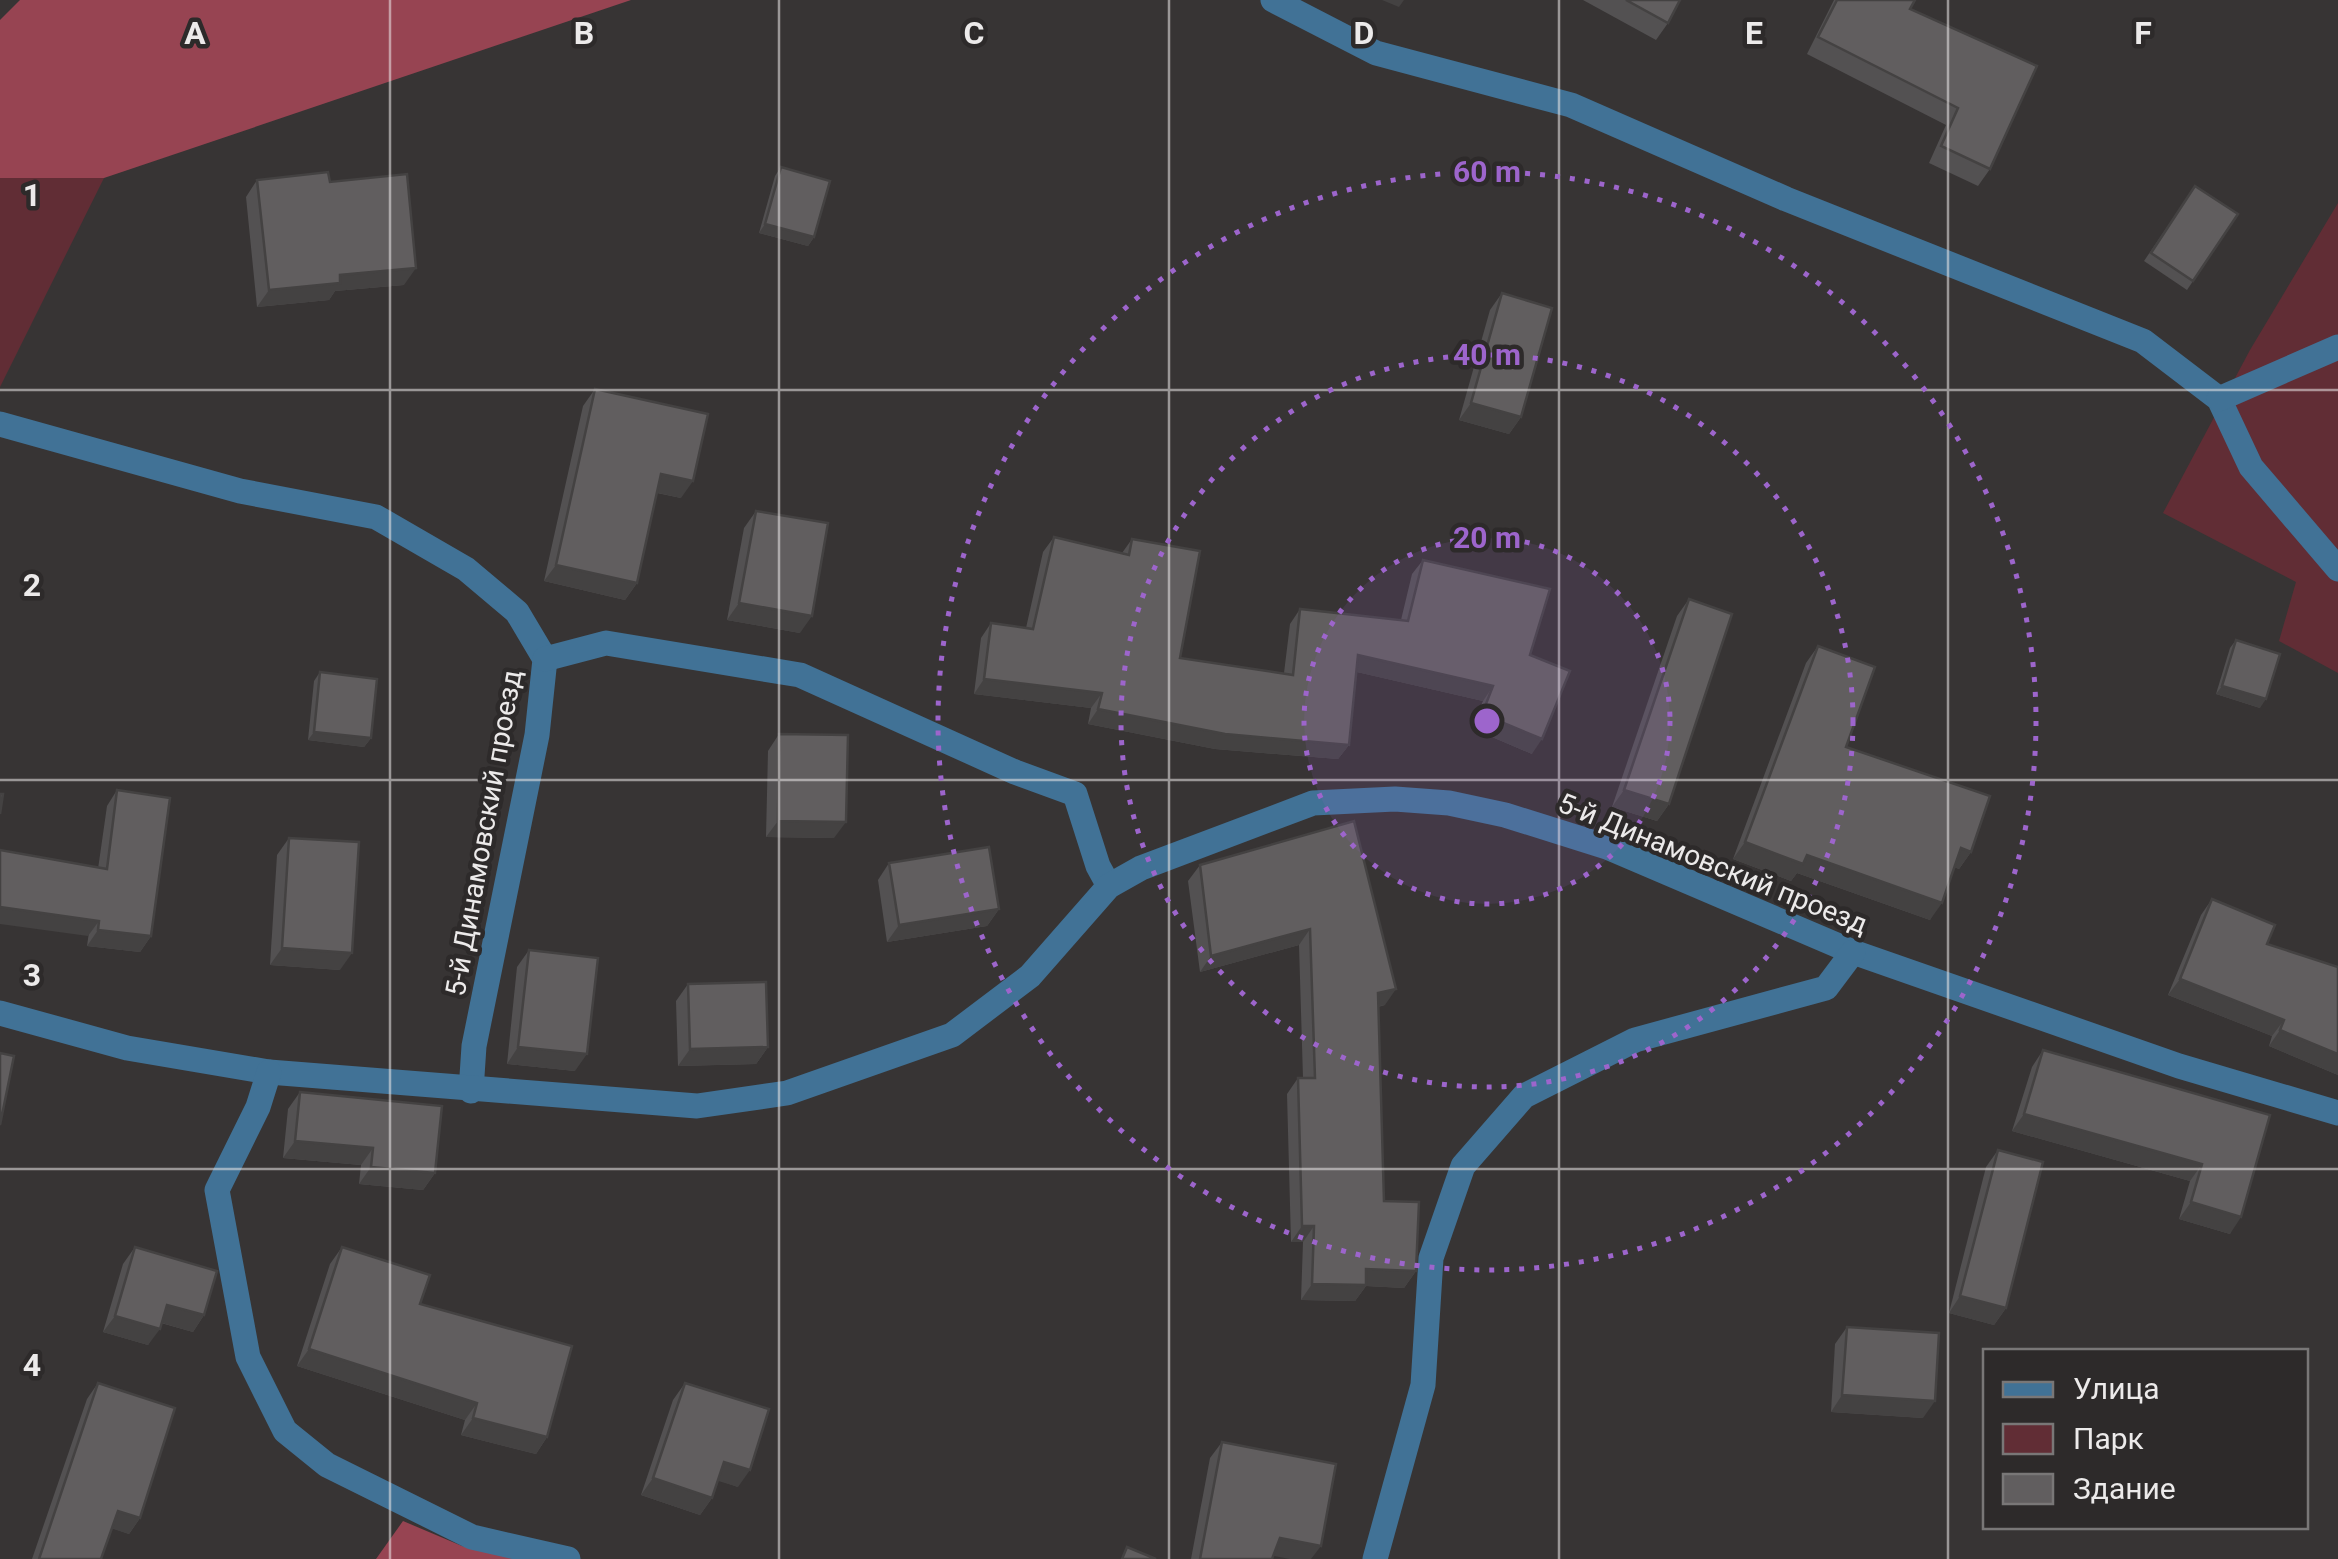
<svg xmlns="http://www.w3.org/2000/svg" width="2338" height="1559" font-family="Roboto,sans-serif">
<rect width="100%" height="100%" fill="#373434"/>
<g fill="#612d35">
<polygon points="0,178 104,178 0,387"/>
<polygon points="2338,203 2338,673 2279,641 2296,582 2163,513 2250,350"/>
</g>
<g fill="#974452">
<polygon points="20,0 631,0 104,178 0,178 0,20"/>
<polygon points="403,1521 462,1546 516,1559 376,1559"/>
</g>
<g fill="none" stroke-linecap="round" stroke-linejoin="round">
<g stroke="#417296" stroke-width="25">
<polyline points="1273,0 1376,53 1571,105 1786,199 2143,341 2219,399 2251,467 2338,569"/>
<polyline points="2219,399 2338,347"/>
<polyline points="0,424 240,491 376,517 466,569 517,612 545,659 537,735 474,1046 471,1091"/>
<polyline points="545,659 606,643 800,675 1015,772 1075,794 1098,866 1109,886"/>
<polyline points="0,1013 127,1048 269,1072 697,1106 787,1093 952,1035 1030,976 1109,886 1141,868 1313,803 1395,799 1449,803 1505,815 1607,847 1853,952 2179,1066 2338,1113"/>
<polyline points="269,1072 258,1107 217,1190 248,1357 285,1431 327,1465 472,1537 568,1559"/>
<polyline points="1375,1559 1423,1385 1431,1258 1463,1166 1524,1096 1635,1040 1826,988 1853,952"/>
</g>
</g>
<g fill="#535152">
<polygon points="1583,0 1680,0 1668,23 1656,40"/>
<polygon points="1834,0 1915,0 1910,9 1990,169 1978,186 1929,163 1946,125 1807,54"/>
<polygon points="781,167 814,237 808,246 759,233 775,176"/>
<polygon points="257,180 330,182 404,285 335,291 329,300 257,307 246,197"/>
<polygon points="2195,186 2238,214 2187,290 2144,261"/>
<polygon points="1502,293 1521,417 1509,434 1459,420 1490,310"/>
<polygon points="595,389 681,498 657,493 637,583 625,600 544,581 583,406"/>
<polygon points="756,511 800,633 727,620 744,528"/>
<polygon points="1054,537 1122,553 1132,539 1180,658 1284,673 1290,624 1300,609 1401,620 1412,574 1423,560 1530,655 1532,754 1471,728 1483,701 1357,672 1349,745 1338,759 1215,749 1088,724 1091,708 974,694 981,638 991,623 1026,628 1043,552"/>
<polygon points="1689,599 1669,804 1657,821 1612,807 1677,616"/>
<polygon points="2236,640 2260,708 2216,694 2230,648"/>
<polygon points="1818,646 1846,747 1971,852 1959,869 1954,867 1930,920 1797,873 1791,881 1733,859 1806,663"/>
<polygon points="320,672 371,738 364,747 308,740 314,681"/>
<polygon points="779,734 834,838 766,837 768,751"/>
<polygon points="117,790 151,936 140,952 87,946 107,806"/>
<polygon points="1354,821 1385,1005 1378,1007 1384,1201 1416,1271 1404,1288 1366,1286 1355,1301 1301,1300 1303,1242 1291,1242 1287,1094 1298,1078 1303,1078 1299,945 1200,972 1188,881 1200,865"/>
<polygon points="289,838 340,970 270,965 277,855"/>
<polygon points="889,863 999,909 987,926 887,942 878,880"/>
<polygon points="2212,899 2267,944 2338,967 2338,1075 2269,1046 2272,1036 2168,995 2201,915"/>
<polygon points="529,950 575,1071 507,1064 517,967"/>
<polygon points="688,984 768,1047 756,1064 678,1066 676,1001"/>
<polygon points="2043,1050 2270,1115 2230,1234 2179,1219 2190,1181 2012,1131 2032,1067"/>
<polygon points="300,1092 435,1173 423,1190 359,1184 361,1165 283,1158 288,1109"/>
<polygon points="1998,1150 2006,1308 1994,1325 1949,1313 1986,1167"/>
<polygon points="135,1247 204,1315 193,1332 161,1323 148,1345 103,1332 123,1264"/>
<polygon points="342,1247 420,1304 547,1437 536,1454 461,1435 465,1420 297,1366 330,1264"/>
<polygon points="1847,1327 1923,1418 1831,1412 1835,1344"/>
<polygon points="98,1383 140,1518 129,1534 112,1528 101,1559 32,1559 87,1399"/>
<polygon points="685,1383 738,1487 718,1480 712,1498 700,1515 641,1495 673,1400"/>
<polygon points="1222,1442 1273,1556 1272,1559 1191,1559 1210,1458"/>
</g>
<g fill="#444242">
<polygon points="1382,0 1404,0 1399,7"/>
<polygon points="765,224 814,237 808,246 759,233"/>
<polygon points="416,268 404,285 335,291 329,300 257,307 269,290 340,275"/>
<polygon points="1471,403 1521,417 1509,434 1459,420"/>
<polygon points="661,474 693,481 681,498 649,491"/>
<polygon points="556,565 637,583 625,600 544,581"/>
<polygon points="739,603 812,616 800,633 727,620"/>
<polygon points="1358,655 1493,686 1483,701 1348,670"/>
<polygon points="984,679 1102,693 1091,708 974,694"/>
<polygon points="2222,686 2266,699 2260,708 2216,694"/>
<polygon points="1098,709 1349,745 1338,759 1215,749 1088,724"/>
<polygon points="1482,714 1542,739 1532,754 1471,728"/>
<polygon points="314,732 371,738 364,747 308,740"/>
<polygon points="1624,790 1669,804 1657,821 1612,807"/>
<polygon points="778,821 846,822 834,838 766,837"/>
<polygon points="1745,842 1807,855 1942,903 1930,920 1797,873 1791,881 1733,859"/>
<polygon points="1961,848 1971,852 1959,869 1949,865"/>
<polygon points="0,907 99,921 88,936 0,924"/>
<polygon points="999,909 987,926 887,942 899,925"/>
<polygon points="1310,929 1299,945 1200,972 1211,956"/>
<polygon points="98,930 151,936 140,952 87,946"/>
<polygon points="282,948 352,953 340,970 270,965"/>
<polygon points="2180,979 2284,1020 2272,1036 2168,995"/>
<polygon points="1396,989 1385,1005 1366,1009 1378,993"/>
<polygon points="2280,1030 2338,1054 2338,1075 2269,1046"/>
<polygon points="518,1047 587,1054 575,1071 507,1064"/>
<polygon points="768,1047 756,1064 678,1066 690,1049"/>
<polygon points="2024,1114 2202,1164 2190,1181 2012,1131"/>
<polygon points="295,1141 373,1148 361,1165 283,1158"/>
<polygon points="371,1167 435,1173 423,1190 359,1184"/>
<polygon points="2191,1202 2241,1217 2230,1234 2179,1219"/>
<polygon points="1302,1226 1314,1226 1303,1242 1291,1242"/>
<polygon points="1366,1269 1416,1271 1404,1288 1366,1286 1355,1301 1301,1300 1312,1284"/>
<polygon points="1960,1296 2006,1308 1994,1325 1949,1313"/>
<polygon points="167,1305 204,1315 193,1332 155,1321"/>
<polygon points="115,1316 160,1329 148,1345 103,1332"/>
<polygon points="309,1349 477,1403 465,1420 297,1366"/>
<polygon points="1842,1395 1935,1401 1923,1418 1831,1412"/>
<polygon points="473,1418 547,1437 536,1454 461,1435"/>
<polygon points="724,1462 750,1470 738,1487 712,1479"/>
<polygon points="653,1478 712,1498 700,1515 641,1495"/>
<polygon points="118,1511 140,1518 129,1534 107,1527"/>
<polygon points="1280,1538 1321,1546 1311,1559 1290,1559 1269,1555"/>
</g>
<g fill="#615e5f" stroke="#444242" stroke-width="2.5">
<polygon points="1626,0 1680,0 1668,23"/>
<polygon points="1837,0 1915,0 1910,9 2037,66 1990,169 1941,146 1958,108 1818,37"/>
<polygon points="781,167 830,181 814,237 765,224"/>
<polygon points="328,172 330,182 407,174 416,268 340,275 340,283 269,290 257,180"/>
<polygon points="2195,186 2238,214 2193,281 2151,253"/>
<polygon points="1502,293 1552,308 1521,417 1471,403"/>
<polygon points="595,389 708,414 693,481 661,474 637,583 556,565"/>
<polygon points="756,511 828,523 812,616 739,603"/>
<polygon points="1054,537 1129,555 1132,539 1200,551 1180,658 1293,675 1300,609 1408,621 1423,560 1550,589 1530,655 1570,671 1542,739 1482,714 1493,686 1358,655 1349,745 1225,734 1098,709 1102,693 984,679 991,623 1033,629"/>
<polygon points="1689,599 1732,614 1669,804 1624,790"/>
<polygon points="2236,640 2280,654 2266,699 2222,686"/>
<polygon points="1818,646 1875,667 1846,747 1990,796 1971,852 1961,848 1942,903 1807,855 1803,864 1745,842"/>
<polygon points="320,672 377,679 371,738 314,732"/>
<polygon points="779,734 848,735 846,822 778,821"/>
<polygon points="117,790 170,798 151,936 98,930 99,921 0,907 0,850 107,869"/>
<polygon points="0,794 3,794 0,814"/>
<polygon points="1354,821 1396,989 1378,993 1384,1201 1419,1202 1416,1271 1366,1269 1366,1285 1312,1284 1314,1226 1302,1226 1298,1078 1315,1078 1310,929 1211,956 1200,865"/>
<polygon points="289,838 359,842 352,953 282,948"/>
<polygon points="989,847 999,909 899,925 889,863"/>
<polygon points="2212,899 2275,925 2267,944 2338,967 2338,1054 2280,1030 2284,1020 2180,979"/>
<polygon points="529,950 598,958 587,1054 518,1047"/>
<polygon points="766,982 768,1047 690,1049 688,984"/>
<polygon points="2043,1050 2270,1115 2241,1217 2191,1202 2202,1164 2024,1114"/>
<polygon points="0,1053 14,1056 0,1125"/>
<polygon points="300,1092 442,1106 435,1173 371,1167 373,1148 295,1141"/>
<polygon points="1998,1150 2043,1162 2006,1308 1960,1296"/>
<polygon points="135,1247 217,1271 204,1315 167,1305 160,1329 115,1316"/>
<polygon points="342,1247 430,1275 420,1304 572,1346 547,1437 473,1418 477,1403 309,1349"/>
<polygon points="1847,1327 1939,1333 1935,1401 1842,1395"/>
<polygon points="98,1383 175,1408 140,1518 118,1511 101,1559 39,1559"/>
<polygon points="685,1383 769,1409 750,1470 724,1462 712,1498 653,1478"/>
<polygon points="1222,1442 1336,1464 1321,1546 1280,1538 1272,1559 1200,1559"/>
<polygon points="1127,1547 1156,1559 1122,1559"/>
</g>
<path fill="none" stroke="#eceaea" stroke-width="2.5" stroke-opacity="0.55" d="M390,0V1559M779,0V1559M1169,0V1559M1559,0V1559M1948,0V1559M0,390H2338M0,780H2338M0,1169H2338"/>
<circle cx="1487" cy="721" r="183" fill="#9d65cc" fill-opacity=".12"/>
<g fill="none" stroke="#9d65cc" stroke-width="5" stroke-dasharray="5 10">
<circle cx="1487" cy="721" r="183"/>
<circle cx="1487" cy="721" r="366"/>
<circle cx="1487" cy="721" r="549"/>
</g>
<g text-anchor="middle" stroke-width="9" stroke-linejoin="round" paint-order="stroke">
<g font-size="28" fill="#eceaea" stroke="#2d2a2a">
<text transform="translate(483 833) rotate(-80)" y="10">5-й Динамовский проезд</text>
<text transform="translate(1713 863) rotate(22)" y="10">5-й Динамовский проезд</text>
</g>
</g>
<g font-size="32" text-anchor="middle" font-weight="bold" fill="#eceaea" stroke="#2d2a2a" stroke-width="9" stroke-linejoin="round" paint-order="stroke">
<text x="195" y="44">A</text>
<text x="584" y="44">B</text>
<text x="974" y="44">C</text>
<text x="1364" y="44">D</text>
<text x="1754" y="44">E</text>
<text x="2143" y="44">F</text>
<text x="32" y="206">1</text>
<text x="32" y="596">2</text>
<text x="32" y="986">3</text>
<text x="32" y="1376">4</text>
</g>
<circle cx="1487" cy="721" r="15" fill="#9d65cc" stroke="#2d2a2a" stroke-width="5"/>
<g font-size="30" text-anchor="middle" font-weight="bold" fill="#9d65cc" stroke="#2d2a2a" stroke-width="9" stroke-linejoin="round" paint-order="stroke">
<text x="1487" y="182">60 m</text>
<text x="1487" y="365">40 m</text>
<text x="1487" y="548">20 m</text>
</g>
<rect x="1983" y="1349" width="325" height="180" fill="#2d2a2a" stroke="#797777" stroke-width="2.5"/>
<rect x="2003" y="1382" width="50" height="15" fill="#417296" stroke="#797777" stroke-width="2.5"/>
<text x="2073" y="1399" font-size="30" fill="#eceaea">Улица</text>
<rect x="2003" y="1424" width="50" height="30" fill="#612d35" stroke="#797777" stroke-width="2.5"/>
<text x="2073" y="1449" font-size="30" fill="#eceaea">Парк</text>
<rect x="2003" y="1474" width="50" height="30" fill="#615e5f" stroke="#797777" stroke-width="2.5"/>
<text x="2073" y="1499" font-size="30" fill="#eceaea">Здание</text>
</svg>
